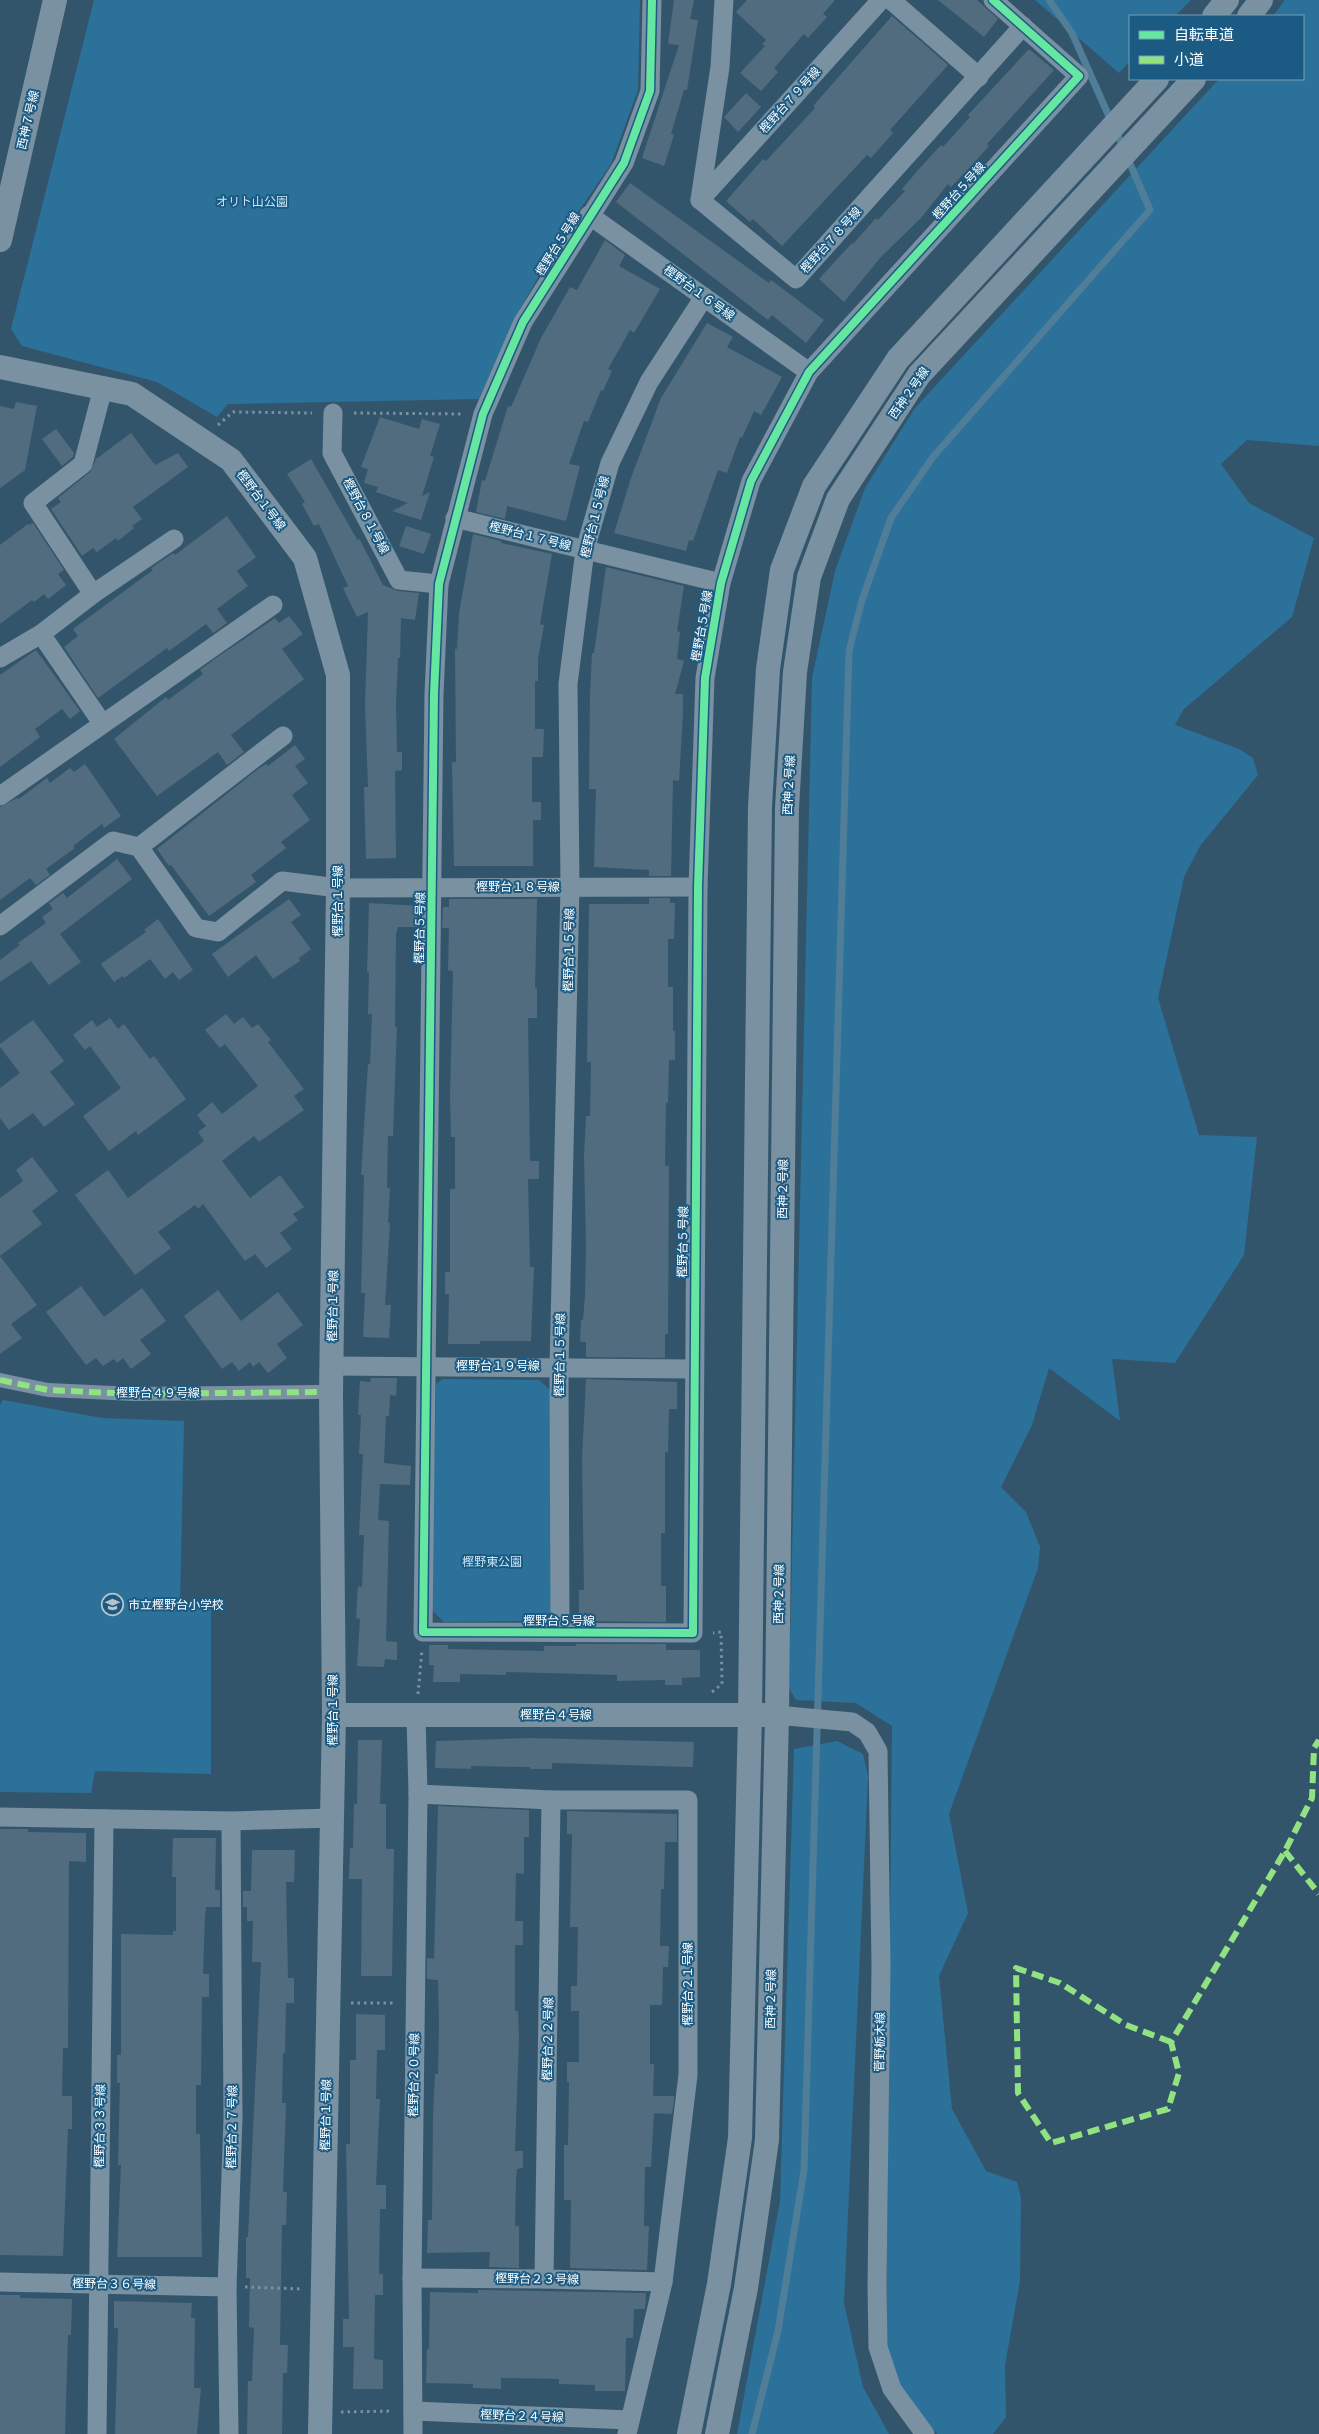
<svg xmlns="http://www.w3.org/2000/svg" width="1319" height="2434" font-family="'Work Sans','Noto Sans JP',sans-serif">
<rect width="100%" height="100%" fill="#33556b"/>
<g fill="#2c7199">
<polygon points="94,0 640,0 638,90 611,164 561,237 517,314 479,399 228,404 217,417 157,382 22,346 11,329"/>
<polygon points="1035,0 1191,0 1175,16 1130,16 1130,61 1119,73"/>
<polygon points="1285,0 1319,0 1319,446 1247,440 1221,464 1249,503 1314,538 1292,617 1183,710 1175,725 1239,749 1253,758 1258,775 1200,846 1184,877 1158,998 1199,1135 1257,1137 1244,1255 1175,1363 1112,1359 1120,1421 1049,1368 1032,1425 1001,1487 1026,1512 1040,1547 1038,1568 949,1814 968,1913 939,1976 952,2109 986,2171 1017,2182 1021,2198 1020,2281 1005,2365 1006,2417 993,2434 937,2434 899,2387 886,2346 892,1726 856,1703 796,1700 789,1688 812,678 835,571 865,488 915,408 1219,79 1303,79 1303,16 1273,16"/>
<polygon points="443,1379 539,1380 550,1390 551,1612 539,1621 444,1622 431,1609 436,1384"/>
<polygon points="3,1400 102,1418 184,1421 180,1606 211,1609 211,1774 95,1771 91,1793 0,1792 0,1405"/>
<polygon points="837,1741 863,1754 868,1777 844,2303 863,2387 889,2434 737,2434 780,2201 794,1749"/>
</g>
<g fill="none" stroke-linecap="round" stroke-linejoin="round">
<g stroke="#507d98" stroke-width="7">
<polyline points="1049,0 1072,33 1111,121"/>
<polyline points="752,2434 778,2331 804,2170 849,651 862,600 891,518 933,457 1150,210 1116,131"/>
</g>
</g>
<g fill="#516c7e">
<polygon points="674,0 694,0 690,19 698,20 687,90 684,90 671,134 674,135 664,166 642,158 679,45 668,44"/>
<polygon points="747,0 835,0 823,14 827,17 808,38 804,34 774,68 778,72 761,91 740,73 765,46 762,44 766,40 736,12"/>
<polygon points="938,0 977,0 998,19 984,37"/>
<polygon points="892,16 948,65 890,130 893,133 871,158 867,155 782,246 753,219 750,222 726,201 763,159 766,161 815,108 813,106"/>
<polygon points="1029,49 1054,70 987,144 989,146 974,163 951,187 948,184 921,218 881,257 844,302 819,279 852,243 853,244 876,218 878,220 905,191 902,189 919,169 941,145 943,147 970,117 968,115"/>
<polygon points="746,93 761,107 738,132 724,117"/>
<polygon points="630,183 769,283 771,280 824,320 806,343 772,315 768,320 616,202"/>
<polygon points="605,240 625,255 619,266 660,289 634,333 630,330 608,369 612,371 603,391 601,390 588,422 584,421 569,464 580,466 566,521 507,506 505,519 476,512 482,480 485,481 508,406 511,407 541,338 570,287 577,290"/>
<polygon points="707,323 733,337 727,347 782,377 761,415 754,411 742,438 740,437 727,473 718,470 693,541 689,540 686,551 614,533 631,478 661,398"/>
<polygon points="16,402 37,406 25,470 0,488 0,406 14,409"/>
<polygon points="380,417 419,429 422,419 440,424 430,456 434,457 422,496 430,492 421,520 392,511 408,503 376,492 378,487 364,483 368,469 361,467"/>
<polygon points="56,429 74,453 73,457 62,466 42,439"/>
<polygon points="131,433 155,465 178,453 188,467 133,507 142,519 132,526 134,528 118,541 116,538 97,552 93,548 82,556 51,509 61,502 58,498 90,472 96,459"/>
<polygon points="311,459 358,541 359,538 383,585 398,591 419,593 415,620 401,618 400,658 398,658 396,704 397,752 402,752 402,770 395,771 396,858 366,859 364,787 368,787 365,705 368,612 357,617 343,588 348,586 319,524 314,526 302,504 305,502 287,474"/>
<polygon points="227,516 256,557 237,571 248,586 217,609 227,623 213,633 206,624 169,651 167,648 98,698 64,647 78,636 73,629 153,570 151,568 173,553 175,555"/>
<polygon points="33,523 64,570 58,574 66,585 48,599 44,594 34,602 32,600 0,624 0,545 28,524 29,525"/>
<polygon points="406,526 431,534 424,554 399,546"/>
<polygon points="473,534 501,541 501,543 552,554 540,624 544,625 538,659 538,681 535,681 535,729 544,729 543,757 532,757 532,802 541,802 541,820 533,820 533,866 454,866 452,762 456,762 455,649 457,649 459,613"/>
<polygon points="606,567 684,586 677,631 680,632 677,659 684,661 675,694 683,694 683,714 679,781 673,780 671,876 649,876 649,870 594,867 596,789 589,789 590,694 592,653 594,653"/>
<polygon points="289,616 303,634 282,649 304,679 231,735 244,752 227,765 218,752 157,796 114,739 166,697 168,700 203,674 200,670 216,658 275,618 279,623"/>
<polygon points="36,650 80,711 70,719 62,709 35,729 40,737 0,767 0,675"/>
<polygon points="295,745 305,759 295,766 308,783 292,795 310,820 281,842 286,848 251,875 256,882 209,916 171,865 169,866 157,849 257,770 266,764 268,766"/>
<polygon points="85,764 121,816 104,828 102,824 73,846 75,848 46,869 50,875 36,885 30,878 0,900 0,807 17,798 19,799 47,778 50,783 70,768 74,772"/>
<polygon points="117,859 132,879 60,934 81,962 49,985 31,961 0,982 0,960 20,945 18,943 46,923 42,917 53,909 49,903 63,893 67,898"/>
<polygon points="649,898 670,898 670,903 675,903 674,939 668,939 668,987 673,987 673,1031 675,1031 675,1060 669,1060 668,1103 666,1103 665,1166 669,1166 668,1334 665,1334 665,1358 586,1357 586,1342 580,1342 581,1320 583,1320 585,1296 586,1247 584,1156 586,1116 590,1116 591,1062 587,1062 589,904 649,904"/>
<polygon points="289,899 301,915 291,922 311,949 299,958 300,961 273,979 256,955 228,977 212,954"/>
<polygon points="449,899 537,899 535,988 537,988 537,1018 528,1018 530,1161 539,1161 539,1179 528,1179 530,1267 534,1267 531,1341 480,1341 480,1344 448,1344 449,1294 445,1294 445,1272 450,1272 450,1189 455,1189 455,1137 451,1137 450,1097 453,971 448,970 449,928 442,928 443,907 449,907"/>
<polygon points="369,903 420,906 420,927 398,927 396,934 395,1027 397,1027 396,1052 393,1136 388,1136 387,1188 390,1188 388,1223 390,1223 385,1305 391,1305 389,1338 363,1337 365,1293 361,1293 364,1175 361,1175 368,1064 370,1064 372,1014 368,1014 369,972 367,972"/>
<polygon points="158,919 193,970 179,980 173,972 165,979 150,959 124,978 122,976 114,982 101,964 146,932 144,930"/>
<polygon points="226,1014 234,1024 243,1017 252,1028 258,1024 271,1040 268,1042 304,1089 294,1096 304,1110 259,1142 254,1136 222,1161 250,1198 280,1175 304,1207 293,1214 298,1220 280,1233 292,1249 266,1268 255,1254 245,1261 203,1204 198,1209 195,1205 158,1232 171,1248 135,1275 75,1195 108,1170 128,1198 204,1141 198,1132 206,1126 197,1115 212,1102 222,1114 258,1086 225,1044 220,1048 205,1030"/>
<polygon points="110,1018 118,1029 124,1024 150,1059 154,1056 186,1099 138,1135 136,1131 109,1151 83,1116 121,1088 90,1046 85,1050 73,1035 92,1020 97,1027"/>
<polygon points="33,1020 64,1061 50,1072 75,1104 44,1127 33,1113 9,1130 0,1118 0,1088 20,1073 0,1047 0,1044"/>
<polygon points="32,1157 58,1191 32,1211 42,1224 0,1256 37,1305 11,1324 22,1338 0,1354 0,1198 23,1181 16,1170"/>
<polygon points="81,1286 104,1317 142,1288 166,1321 140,1340 151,1354 131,1369 123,1358 117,1363 114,1359 103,1366 96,1358 86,1365 46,1312"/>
<polygon points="218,1290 241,1321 278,1292 303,1325 277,1344 287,1358 268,1373 259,1362 253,1367 250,1362 239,1371 232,1362 222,1369 184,1316"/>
<polygon points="371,1378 397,1378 396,1396 390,1395 389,1416 386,1416 384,1463 411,1466 410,1485 380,1484 378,1520 389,1521 386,1641 397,1642 397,1660 385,1659 384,1667 357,1666 360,1619 356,1618 358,1586 362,1587 364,1535 359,1535 363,1454 359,1454 361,1415 358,1415 360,1381 370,1382"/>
<polygon points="586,1379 677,1382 677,1409 669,1409 668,1452 665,1452 665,1533 661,1533 661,1586 666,1586 666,1622 579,1621 579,1590 584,1590 582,1459"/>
<polygon points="576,1644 666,1644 666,1650 700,1650 700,1677 682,1678 682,1685 665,1685 665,1680 617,1681 617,1675 506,1672 506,1675 460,1674 460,1682 433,1682 434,1665 429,1665 429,1645 448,1645 448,1649 544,1651 544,1646 576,1646"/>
<polygon points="530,1738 694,1742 693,1767 552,1763 552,1769 530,1769 530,1767 471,1766 471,1769 435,1768 436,1741"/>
<polygon points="358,1740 382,1740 380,1804 386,1804 386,1849 394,1849 392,1976 361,1976 362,1879 349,1879 350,1848 353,1848 354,1804 357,1804"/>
<polygon points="438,1806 529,1810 529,1837 524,1837 524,1874 516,1873 515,1921 523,1921 523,1945 515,1945 515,2011 518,2011 519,2036 515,2151 523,2151 523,2168 517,2169 516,2180 515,2226 519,2226 519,2268 489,2267 490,2252 427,2253 428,2220 432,2220 433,2116 435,2074 438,2074 439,2023 438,1980 427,1979 427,1958 434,1959"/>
<polygon points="567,1811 677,1814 677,1842 665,1842 664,1889 661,1889 660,1946 669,1946 668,1967 663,1967 662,2005 650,2005 650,2064 654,2064 653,2096 674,2096 674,2101 672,2114 654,2113 651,2167 645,2167 644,2226 649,2226 647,2270 570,2268 571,2200 564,2200 564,2145 568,2145 569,2082 567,2082 567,2062 579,2062 579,2011 571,2011 571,1986 577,1986 578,1927 570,1927 572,1834 567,1834"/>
<polygon points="0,1829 28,1829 28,1832 86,1833 86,1862 69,1861 68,2048 63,2048 62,2096 72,2096 72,2129 68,2129 63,2256 0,2255"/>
<polygon points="173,1838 216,1838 215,1890 220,1890 220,1907 206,1907 205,1916 203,1974 209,1974 209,1997 202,1997 201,2085 196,2085 196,2134 200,2134 202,2257 117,2257 121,2165 118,2165 120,2083 117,2083 117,2055 121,2055 121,1934 173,1935 173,1931 176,1931 176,1877 172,1877"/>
<polygon points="252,1850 295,1850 294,1882 286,1882 288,1978 294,1978 294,2003 286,2003 285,2053 283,2053 282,2103 286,2103 283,2192 287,2192 286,2225 282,2225 280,2345 288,2345 287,2373 283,2373 282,2434 247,2434 248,2381 252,2381 254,2328 249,2327 250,2278 246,2278 246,2237 248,2237 261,1962 252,1962 253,1921 247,1921 247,1907 243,1907 243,1891 251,1891"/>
<polygon points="356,2014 385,2015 385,2050 377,2050 376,2099 380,2099 376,2185 386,2185 386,2209 380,2209 379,2274 383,2274 383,2295 375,2295 374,2359 383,2360 383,2389 353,2389 354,2347 343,2347 343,2319 349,2319 346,2144 350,2144 350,2060 356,2060"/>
<polygon points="478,2290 646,2293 645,2309 634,2309 633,2338 626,2338 625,2391 595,2391 595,2385 559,2384 559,2379 501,2378 501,2389 473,2388 473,2384 426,2383 427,2349 429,2349 430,2292 478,2293"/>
<polygon points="0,2295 20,2295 20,2298 72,2299 71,2335 68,2335 65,2434 0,2434"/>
<polygon points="114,2301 192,2303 191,2318 195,2318 194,2388 201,2388 197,2434 115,2434 118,2328 114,2328"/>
</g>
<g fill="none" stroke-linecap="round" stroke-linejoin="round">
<g stroke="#7991a1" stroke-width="3" stroke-dasharray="2.5 4" stroke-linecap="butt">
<polyline points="354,413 462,414"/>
<polyline points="218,425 233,412 312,413"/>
<polyline points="712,1692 722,1684 721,1632 713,1633"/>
<polyline points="418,1694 422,1650"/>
<polyline points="351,2003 395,2003"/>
<polyline points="245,2287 302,2289"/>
<polyline points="341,2412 393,2411"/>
</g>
<polyline stroke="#7991a1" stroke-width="14" points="0,1380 48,1390 134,1394 318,1392"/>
<g stroke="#7991a1" stroke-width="19">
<polyline points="652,0 650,91 624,163 523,322 483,414 439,584 434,694 423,1632 693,1633 698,887 705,678 721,583 751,481 809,372 1079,76 993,0"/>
<polyline points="724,0 720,67 700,200 796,279 1023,26"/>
<polyline points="891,0 979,77"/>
<polyline points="700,200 881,0"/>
<polyline points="589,215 809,372"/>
<polyline points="333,413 332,453 399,580 439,584"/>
<polyline points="455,518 721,583"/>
<polyline points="93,594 33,503 83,464 103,388"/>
<polyline points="41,634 102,723"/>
<polyline points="0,658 41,634 93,594 174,539"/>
<polyline points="0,796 273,605"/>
<polyline points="139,847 196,928 218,932 282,881 338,888 698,887"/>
<polyline points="0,926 113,841 139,847 283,736"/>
<polyline points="332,1366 693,1369"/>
<polyline points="560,1632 559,1367 570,887 568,684 585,550 610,463 649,382 704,297"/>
<polyline points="777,1715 852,1722 867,1732 878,1751 881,1966 877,2286 878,2347 892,2389 925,2434"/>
<polyline points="418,1794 551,1800 688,1800 688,2075 663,2282 627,2434"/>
<polyline points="0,1817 231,1821 332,1818"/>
<polyline points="412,2278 544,2279 663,2282"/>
<polyline points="544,2279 551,1800"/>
<polyline points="0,2282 227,2287"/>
<polyline points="413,2411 630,2420"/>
<polyline points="97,2434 104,1819"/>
<polyline points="229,2434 227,2287 233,2118 231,1821"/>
<polyline points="413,2434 412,2278 418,1794 416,1716"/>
</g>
<g stroke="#7991a1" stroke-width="24">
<polyline points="1214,16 1227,0"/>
<polyline points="1249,16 1261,0"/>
<polyline points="0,240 55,0"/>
<polyline points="0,367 132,394 231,460 305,558 338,675 338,888 331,1393 334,1715 320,2434"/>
<polyline points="334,1715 764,1715"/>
<polyline points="689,2434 719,2284 740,2138 750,1715 760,807 768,669 782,570 814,486 898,359 1157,79"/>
<polyline points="717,2434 746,2288 767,2140 777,1715 787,808 795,672 809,577 838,499 919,375 1194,79"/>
</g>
<g stroke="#91e382" stroke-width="6" stroke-dasharray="12 6" stroke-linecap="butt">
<polyline points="0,1380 48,1390 134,1394 318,1392"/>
<polyline points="1285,1851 1319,1894"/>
<polyline points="1171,2042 1126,2025 1060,1983 1016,1968 1018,2093 1051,2143 1168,2109 1179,2073 1171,2042 1285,1851 1312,1798 1314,1748 1319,1740"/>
</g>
<defs>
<polyline id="cycleway" points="652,0 650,91 624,163 523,322 483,414 439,584 434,694 423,1632 693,1633 698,887 705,678 721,583 751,481 809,372 1079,76 993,0"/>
</defs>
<use href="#cycleway" stroke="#1b5b83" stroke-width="11"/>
<use href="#cycleway" stroke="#66e7a1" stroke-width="8"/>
</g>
<defs>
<symbol id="school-ring" viewBox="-11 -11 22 22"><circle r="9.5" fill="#1b5b83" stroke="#b8c4cb" stroke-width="1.5"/><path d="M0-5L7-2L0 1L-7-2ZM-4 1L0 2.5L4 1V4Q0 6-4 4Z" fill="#b8c4cb"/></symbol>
</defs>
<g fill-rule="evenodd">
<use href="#school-ring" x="100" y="1592" width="25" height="25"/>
</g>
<g text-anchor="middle" stroke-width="4" stroke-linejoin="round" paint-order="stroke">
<g font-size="12" fill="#fff" stroke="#1b5b83">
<text transform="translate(790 100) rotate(-48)" y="4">樫野台７９号線</text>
<text transform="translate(28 120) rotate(-77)" y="4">西神７号線</text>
<text transform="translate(959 191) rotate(-48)" y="4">樫野台５号線</text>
<text transform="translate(831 240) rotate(-48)" y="4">樫野台７８号線</text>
<text transform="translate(558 244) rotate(-58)" y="4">樫野台５号線</text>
<text transform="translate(699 293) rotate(36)" y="4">樫野台１６号線</text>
<text transform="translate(909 393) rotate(-55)" y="4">西神２号線</text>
<text transform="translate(261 500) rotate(53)" y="4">樫野台１号線</text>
<text transform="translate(366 516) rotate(62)" y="4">樫野台８１号線</text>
<text transform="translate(595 517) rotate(-76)" y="4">樫野台１５号線</text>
<text transform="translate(530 536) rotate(14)" y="4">樫野台１７号線</text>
<text transform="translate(702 626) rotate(-80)" y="4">樫野台５号線</text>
<text transform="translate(789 785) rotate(-87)" y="4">西神２号線</text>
<text x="518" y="891">樫野台１８号線</text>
<text transform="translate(338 901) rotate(-90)" y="4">樫野台１号線</text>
<text transform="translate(420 928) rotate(-89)" y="4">樫野台５号線</text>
<text transform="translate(569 950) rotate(-89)" y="4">樫野台１５号線</text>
<text transform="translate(783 1189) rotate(-89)" y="4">西神２号線</text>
<text transform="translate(683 1242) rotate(-89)" y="4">樫野台５号線</text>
<text transform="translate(333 1306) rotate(-89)" y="4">樫野台１号線</text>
<text transform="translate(560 1355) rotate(-89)" y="4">樫野台１５号線</text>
<text x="498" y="1370">樫野台１９号線</text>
<text x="158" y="1397">樫野台４９号線</text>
<text transform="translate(779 1594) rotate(-89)" y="4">西神２号線</text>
<text x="559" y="1625">樫野台５号線</text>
<text transform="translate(333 1710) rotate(-90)" y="4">樫野台１号線</text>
<text x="556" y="1719">樫野台４号線</text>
<text transform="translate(688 1984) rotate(-90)" y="4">樫野台２１号線</text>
<text transform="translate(771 1999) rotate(-89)" y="4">西神２号線</text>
<text transform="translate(548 2039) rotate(-89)" y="4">樫野台２２号線</text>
<text transform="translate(880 2042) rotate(-89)" y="4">菅野栃木線</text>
<text transform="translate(414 2075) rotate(-89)" y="4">樫野台２０号線</text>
<text transform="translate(326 2115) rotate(-89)" y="4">樫野台１号線</text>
<text transform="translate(100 2126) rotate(-89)" y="4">樫野台３３号線</text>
<text transform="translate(232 2127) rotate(-89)" y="4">樫野台２７号線</text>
<text transform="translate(537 2279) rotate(1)" y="4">樫野台２３号線</text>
<text transform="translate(114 2284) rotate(1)" y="4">樫野台３６号線</text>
<text transform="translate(522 2416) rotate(2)" y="4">樫野台２４号線</text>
</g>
<g font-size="12" fill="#c5e5f8" stroke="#1b5b83">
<text x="252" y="206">オリト山公園</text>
<text x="492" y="1566">樫野東公園</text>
</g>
<g font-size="12" fill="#fff" stroke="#1b5b83" text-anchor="start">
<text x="128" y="1609">市立樫野台小学校</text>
</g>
</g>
<rect x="1129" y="15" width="175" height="65" fill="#1b5b83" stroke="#769db5"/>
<rect x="1139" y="31" width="25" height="8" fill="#66e7a1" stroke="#769db5"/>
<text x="1174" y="40" font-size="15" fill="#ffffff">自転車道</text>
<rect x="1139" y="56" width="25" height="8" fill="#91e382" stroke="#769db5"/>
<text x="1174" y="65" font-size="15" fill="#ffffff">小道</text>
</svg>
